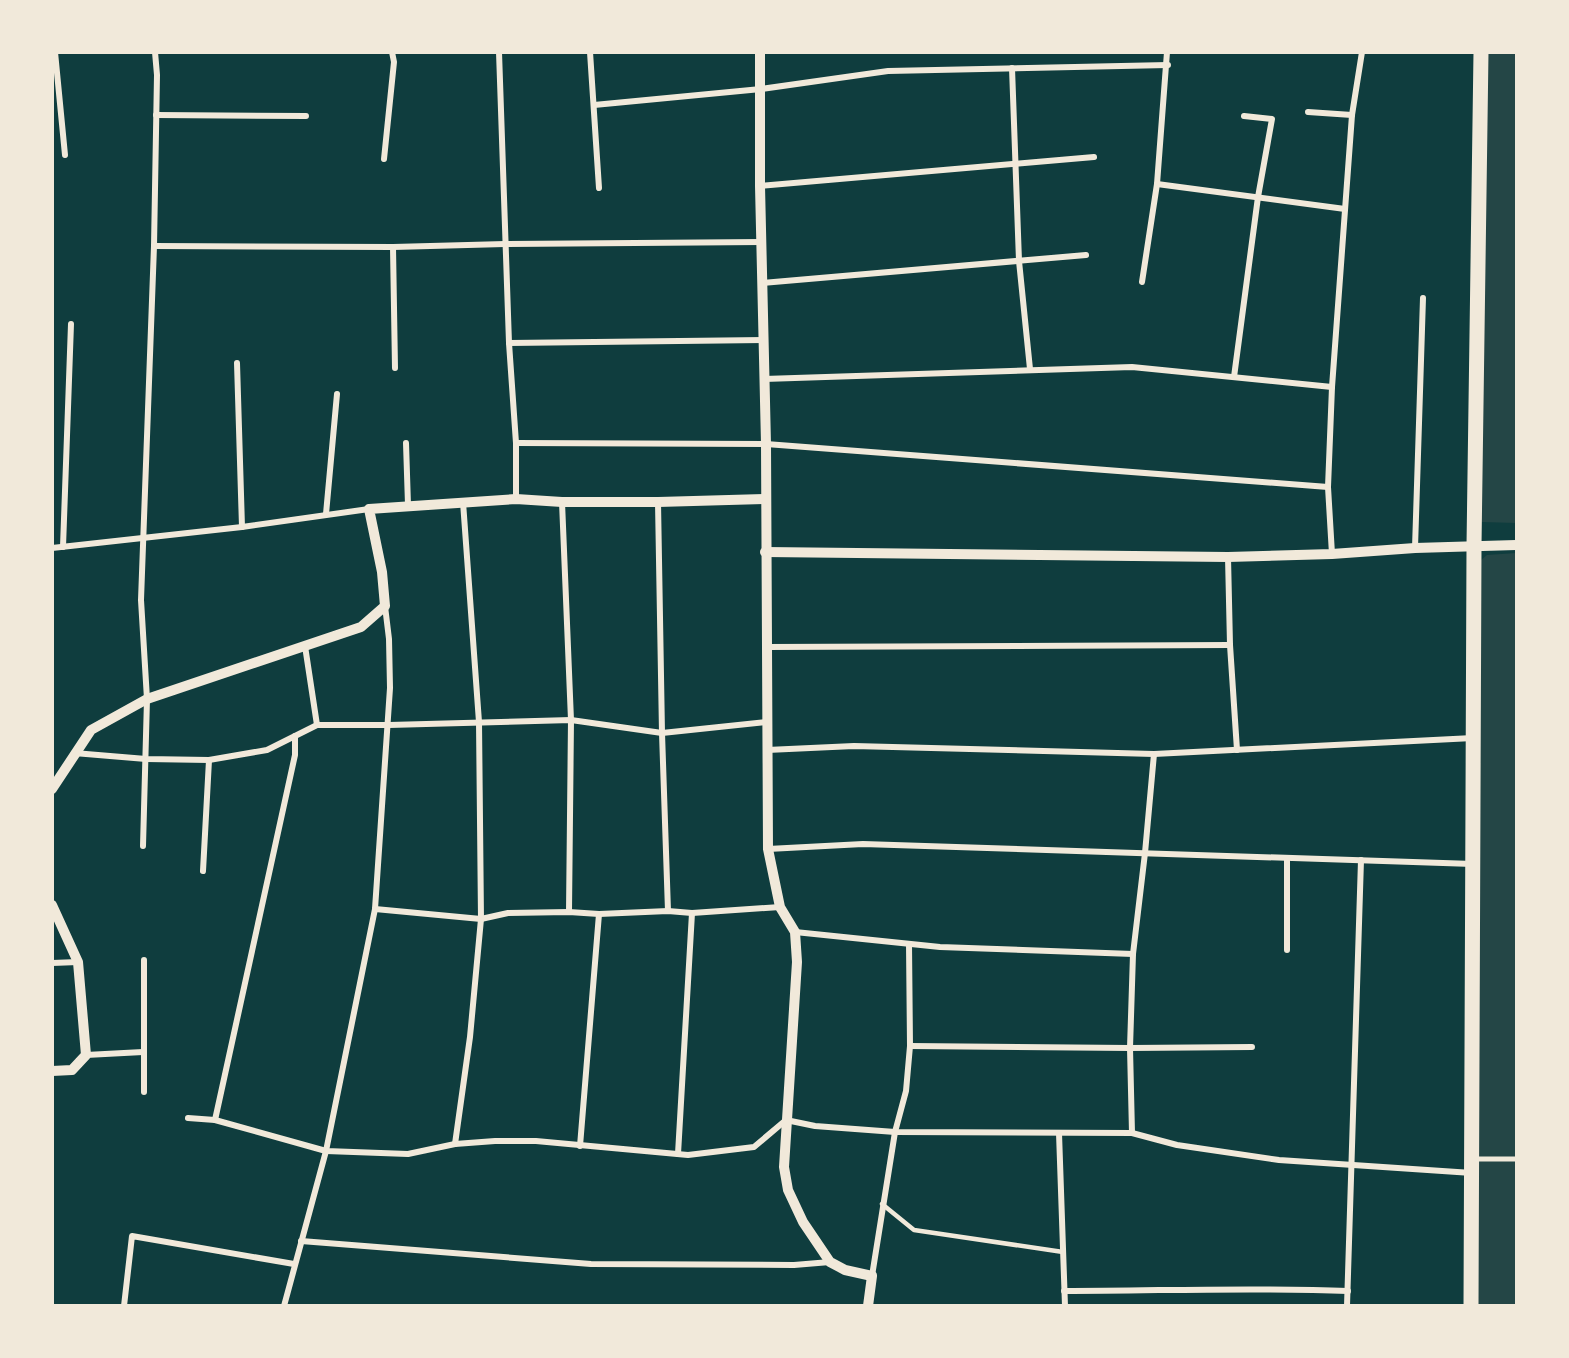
<svg xmlns="http://www.w3.org/2000/svg" width="1569" height="1358" font-family="'Exo 2',sans-serif">
<rect width="100%" height="100%" fill="#0f3d3e"/>
<g fill="#244646">
<polygon points="1486,53 1516,53 1516,523 1482,522 1479,514"/>
<polygon points="1516,553 1516,1305 1475,1306 1480,561 1487,555"/>
</g>
<g fill="none" stroke-linecap="round" stroke-linejoin="round">
<polyline stroke="#f1e9da" stroke-width="4.5" points="882,1204 914,1230 1063,1252"/>
<polyline stroke="#f1e9da" stroke-width="5" points="1473,1159 1516,1159"/>
<g stroke="#f1e9da" stroke-width="6">
<polyline points="55,52 65,155"/>
<polyline points="499,52 509,343 516,443 516,499"/>
<polyline points="590,52 599,188"/>
<polyline points="1012,68 1019,261 1030,369"/>
<polyline points="594,105 761,89 888,71 1168,65"/>
<polyline points="1308,112 1352,115"/>
<polyline points="156,115 306,116"/>
<polyline points="384,159 394,62 392,52"/>
<polyline points="1157,184 1345,209"/>
<polyline points="760,186 1094,157"/>
<polyline points="154,246 393,247 505,244 762,242"/>
<polyline points="393,247 395,368"/>
<polyline points="1142,282 1157,184 1167,52"/>
<polyline points="762,283 1086,255"/>
<polyline points="509,343 764,340"/>
<polyline points="237,363 242,527"/>
<polyline points="1234,377 1258,197 1272,119 1244,116"/>
<polyline points="764,379 1132,367 1332,387"/>
<polyline points="406,443 408,505"/>
<polyline points="516,443 766,444 1328,487"/>
<polyline points="562,502 571,720 569,912"/>
<polyline points="658,502 662,733 668,911"/>
<polyline points="326,514 337,394"/>
<polyline points="63,547 71,324"/>
<polyline points="52,548 242,527 369,509"/>
<polyline points="1415,548 1423,298"/>
<polyline points="1332,554 1328,487 1332,387 1352,115 1362,52"/>
<polyline points="1228,557 1230,645 1237,750"/>
<polyline points="305,646 317,725"/>
<polyline points="766,647 1230,645"/>
<polyline points="767,750 854,746 1154,754 1473,738"/>
<polyline points="74,753 146,759 209,760 267,750 317,725 389,725 571,720 662,733 767,722"/>
<polyline points="143,846 147,699 141,600 154,246 157,75 155,52"/>
<polyline points="768,849 863,844 1473,864"/>
<polyline points="1287,858 1287,950"/>
<polyline points="203,871 209,760"/>
<polyline points="375,909 481,919 508,913 569,912 599,914 668,911 692,913 780,907"/>
<polyline points="795,932 940,947 1133,954"/>
<polyline points="144,960 144,1092"/>
<polyline points="52,963 78,962"/>
<polyline points="910,1046 1130,1048 1252,1047"/>
<polyline points="86,1055 143,1052"/>
<polyline points="188,1118 215,1120 326,1151 408,1154 455,1144 495,1141 536,1141 688,1155 754,1147 786,1120 815,1126 895,1132 1132,1133 1177,1145 1279,1160 1472,1173"/>
<polyline points="215,1120 295,755 295,736"/>
<polyline points="1059,1133 1065,1306"/>
<polyline points="1132,1133 1130,1048 1133,954 1145,853 1154,754"/>
<polyline points="455,1144 470,1037 481,919 479,722 463,502"/>
<polyline points="580,1146 599,914"/>
<polyline points="678,1154 692,913"/>
<polyline points="301,1241 591,1264 794,1265 830,1262"/>
<polyline points="872,1276 895,1132 906,1091 910,1046 909,944"/>
<path d="M1064,1291C1159,1291 1253,1287 1348,1291"/>
<polyline points="124,1306 132,1236 294,1264"/>
<polyline points="284,1306 326,1151 375,909 390,688 389,639 385,606"/>
<polyline points="1347,1306 1361,860"/>
</g>
<g stroke="#f1e9da" stroke-width="10">
<polyline points="760,52 760,186 766,444 768,849 780,907 795,932 797,962 784,1167 788,1190 803,1222 830,1262 845,1270 872,1276 868,1306"/>
<polyline points="765,552 1228,557 1332,554 1415,548 1516,545"/>
<polyline points="52,789 91,730 147,699 361,627 385,606 382,572 369,509 516,499 562,502 658,502 765,499"/>
<polyline points="52,905 78,962 86,1055 72,1070 52,1071"/>
</g>
<polyline stroke="#f1e9da" stroke-width="15" points="1471,1306 1474,546 1481,52"/>
</g>
<rect width="1569" height="1358" fill="none" stroke="#f1e9da" stroke-width="108"/>
</svg>
